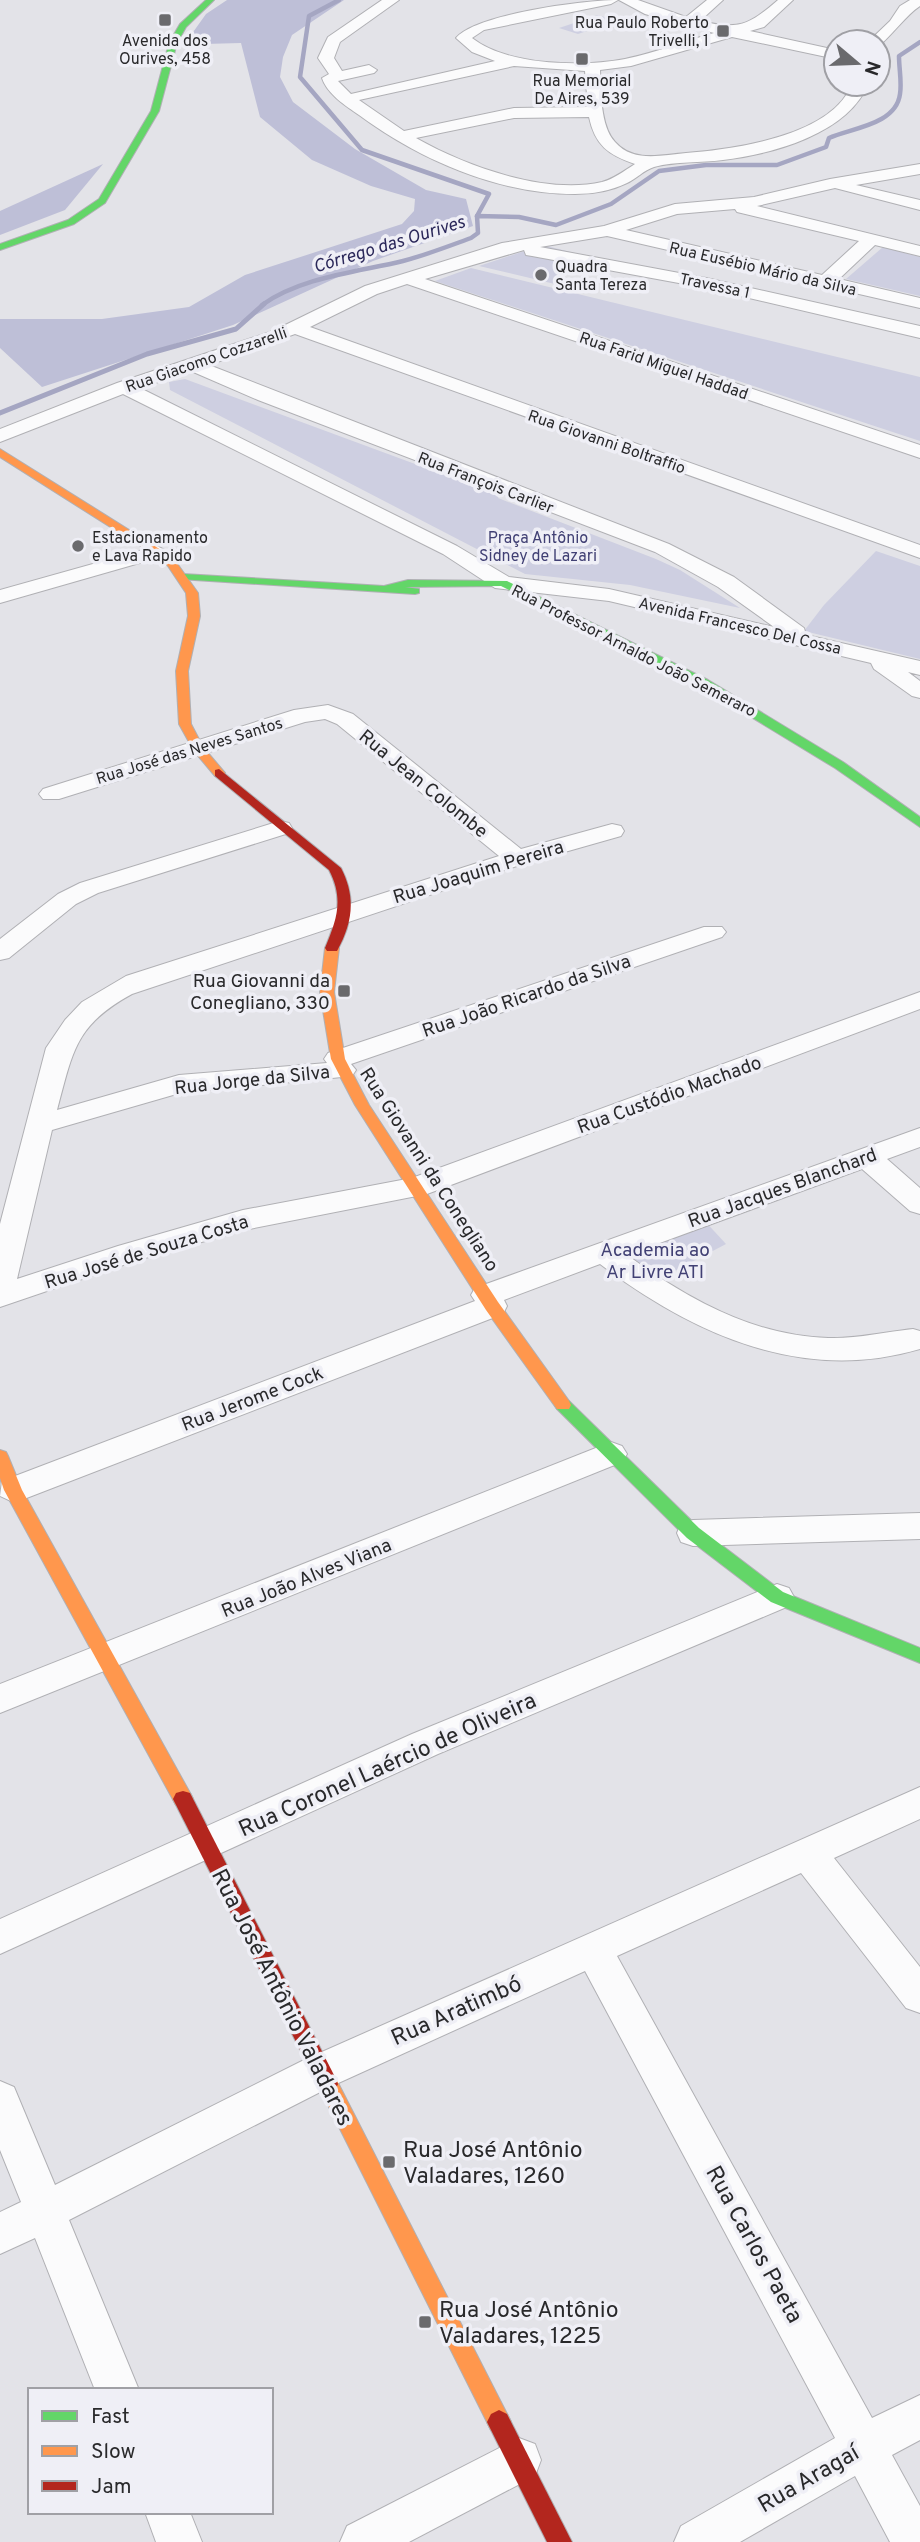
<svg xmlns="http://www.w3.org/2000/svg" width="920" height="2542" font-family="Overpass,sans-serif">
<rect width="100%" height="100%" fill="#e3e3e8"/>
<g fill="#cecfe1">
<polygon points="598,15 617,21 578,34 559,28"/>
<polygon points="543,245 602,260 605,264 586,266 578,263 555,284 479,266"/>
<polygon points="883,247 920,257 920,296 846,279"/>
<polygon points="471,268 920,377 920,441 435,281"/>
<polygon points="185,379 499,495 498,498 656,559 680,570 740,608 630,585 525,574 170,390 169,382"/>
<polygon points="876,551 920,566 920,659 804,631 824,605"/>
<polygon points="702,1218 726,1244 652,1283 613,1257"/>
</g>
<g fill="#bebfd7">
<polygon points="227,0 344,0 292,35 283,57 280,77 293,102 355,149 426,190 466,199 473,226 373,261 233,325 42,387 0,348 0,319 102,319 189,307 245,275 402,224 414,211 415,199 371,186 312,160 260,117 241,43 204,44 191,35 206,14"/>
<polygon points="103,164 65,210 0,235 0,211"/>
</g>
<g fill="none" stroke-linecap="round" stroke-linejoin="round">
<g stroke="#a5a6c2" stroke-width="4.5">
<polyline points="339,0 309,16 300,77 362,150 489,194 477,216"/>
<path d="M262,305C301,277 358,272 403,261C426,255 449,246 471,238L478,233L477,216L519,217L556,225L611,204L659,171L706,165H777L826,147L829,138C851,128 896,125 900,94C902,82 899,69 899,56L920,42"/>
</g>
<polyline stroke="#a5a6c2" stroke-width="5" points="0,413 147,354 236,329 264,304"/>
<defs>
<g id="street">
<path d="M382,0H399L340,42L334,58L342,71L369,65L377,70L374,73L338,81L351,94L495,61L472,52L456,38C476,14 585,0 618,0L611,4L484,30L472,38C508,66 582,67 625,59C655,53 685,41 714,33L645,14L619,0H638L686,17L707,0H723L700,21C738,30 748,26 778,0H793L764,27L750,31L836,50V59L732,37L631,66L600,70C601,91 600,126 615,142C633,163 662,155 686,153C735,149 832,136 852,84H868C848,134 772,154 723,160C701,163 676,161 654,167C644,170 636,179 627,183C611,191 592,194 575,194C498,194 420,160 359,115C346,106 327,94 322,78L329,74L318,58L328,37ZM514,66L585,71L588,107L514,108L404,131L359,100ZM589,117C595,145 608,155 635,164C624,171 614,179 602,182C544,195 466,166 416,138L514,118Z"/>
<path d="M910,0H920V6C906,15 894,33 880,45L878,42H868L890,21L900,6Z"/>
<path d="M920,164V174L856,185L920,200V210L835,188L757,206L920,246V256L875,245L839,279L920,298V308L607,236L540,247L706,278L920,326V338L706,288L532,256L526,255L524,250L425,279L920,445V458L407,284L377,294L310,327L920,545V558L295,334L209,365L669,544L734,577L804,628L806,635L920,661V675L908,672L920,681V698L912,696L874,669L871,663L609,601L495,588L443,554L123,394L0,442V429L117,383L273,331L365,286L502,243L604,226L675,204L754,197L830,179ZM735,209L737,212L859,241L822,275L626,230L677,214ZM191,371L258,400L655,552L718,587L774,627L609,589L509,577L457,546L140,388Z"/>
<polygon points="157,546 168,552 164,556 0,603 0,590"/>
<path d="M328,705L353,714L521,849L612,824L621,826L624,831L621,836L526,863L132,994C75,1025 73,1051 57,1110L179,1075L327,1063L324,1059L328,1053L704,927H722L726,932L722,937L351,1064L356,1070L352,1076L180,1093L52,1130L17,1279L118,1246L243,1210L412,1178L920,992V1009L427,1194L244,1230L138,1260L0,1307V1224L46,1048L65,1020L82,1002L126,976L499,856L337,724L325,719L305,722L59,799H43L39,794L43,789L294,710Z"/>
<polygon points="280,821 289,823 292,828 289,833 98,893 76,904 9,958 0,960 0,939 58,894 80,883"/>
<path d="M920,1128V1147L887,1159L920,1188V1214L910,1211L862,1169L627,1255C686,1298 753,1336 828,1338C856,1339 885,1332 913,1329L920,1331V1349C802,1384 693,1334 600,1264L504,1300L507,1306L503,1314L24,1499L13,1502L0,1496L2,1481L475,1301L471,1295L475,1288Z"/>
<polygon points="611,1442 622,1446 627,1454 622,1462 0,1713 0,1684"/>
<polygon points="920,1513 920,1539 693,1546 681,1542 677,1533 681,1524 693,1520"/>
<polygon points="777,1584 789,1588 794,1597 789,1606 438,1754 0,1954 0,1919 412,1734"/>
<polygon points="920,1787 920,1819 834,1858 920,1967 920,2013 906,2008 801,1873 617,1956 872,2418 920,2395 920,2440 892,2455 920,2506 920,2542 890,2542 855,2476 740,2542 674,2542 681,2526 835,2438 585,1971 334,2085 69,2220 139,2390 95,2390 35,2238 0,2254 0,2212 21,2202 0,2150 0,2081 14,2087 55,2185 306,2059"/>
<polygon points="519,2438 535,2444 541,2460 535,2476 409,2542 340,2542 347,2526"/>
<polygon points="145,2512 190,2512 202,2542 156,2542"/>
</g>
<g id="fast">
<polygon points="206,0 214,0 186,27 177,43 159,111 105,203 74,224 0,250 0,244 68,220 99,199 151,111 169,43 180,24"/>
<polygon points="183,574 384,586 408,580 507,581 708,680 843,762 920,817 920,827 835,768 700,686 501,586 405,587 419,589 419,593 415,594 179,579 177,577"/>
<polygon points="563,1399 569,1401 699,1528 783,1592 920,1648 920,1663 771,1602 687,1538 557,1409 555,1405 557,1401"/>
</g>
<g id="slow">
<polygon points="0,449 161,550 176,562 198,593 200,616 188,671 191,724 203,747 225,773 223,776 215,776 194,751 179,724 176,671 188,616 186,593 168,566 153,554 0,457"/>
<polygon points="332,944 339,948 334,992 345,1059 369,1105 498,1302 569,1401 571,1405 569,1409 557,1409 486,1310 355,1105 331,1059 320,992 325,948"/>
<polygon points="0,1450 6,1452 8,1456 22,1490 190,1793 193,1799 190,1805 183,1807 176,1805 4,1490 0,1478"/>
<polygon points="328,2074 335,2077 507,2414 511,2422 507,2430 499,2434 491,2430 321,2091 318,2084 321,2077"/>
</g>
<g id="jam">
<path d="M219,769L341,868C356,897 353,922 337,951H327L325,948C337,919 344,899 329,870L215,776V770Z"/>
<polygon points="183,1791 190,1793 335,2077 338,2084 335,2091 328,2094 321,2091 173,1799 176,1793"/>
<polygon points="499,2410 507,2414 572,2542 547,2542 487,2422 491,2414"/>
</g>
</defs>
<use href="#street" stroke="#b0b0b4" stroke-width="2"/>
<use href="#fast" stroke="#b0b0b4" stroke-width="2"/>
<use href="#slow" stroke="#b0b0b4" stroke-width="2"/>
<use href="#jam" stroke="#b0b0b4" stroke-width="2"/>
<use href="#street" fill="#fbfbfc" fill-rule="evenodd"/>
<use href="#fast" fill="#63d668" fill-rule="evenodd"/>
<use href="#slow" fill="#ff974d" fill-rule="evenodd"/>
<use href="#jam" fill="#b3261e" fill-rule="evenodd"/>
</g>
<g fill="#6a6a6d" stroke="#efeff6" stroke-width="2.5">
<rect x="158" y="13" width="14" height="14" rx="3.5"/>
<rect x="716" y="24" width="14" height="14" rx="3.5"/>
<rect x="575" y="52" width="14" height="14" rx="3.5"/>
<circle cx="541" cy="275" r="7"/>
<circle cx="78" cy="546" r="7"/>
<rect x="337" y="984" width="14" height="14" rx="3.5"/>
<rect x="382" y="2155" width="14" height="14" rx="3.5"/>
<rect x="418" y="2315" width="14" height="14" rx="3.5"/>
</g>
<g text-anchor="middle" stroke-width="7" stroke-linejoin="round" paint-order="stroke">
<g font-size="16" fill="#29292b" stroke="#efeff6">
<text x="709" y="28" text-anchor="end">Rua Paulo Roberto<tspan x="709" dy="18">Trivelli, 1</tspan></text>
<text x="165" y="46">Avenida dos<tspan x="165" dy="18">Ourives, 458</tspan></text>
<text x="582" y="86">Rua Memorial<tspan x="582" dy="18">De Aires, 539</tspan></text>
<text x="555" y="272" text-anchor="start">Quadra<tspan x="555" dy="18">Santa Tereza</tspan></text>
<text x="92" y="543" text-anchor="start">Estacionamento<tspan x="92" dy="18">e Lava Rapido</tspan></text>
</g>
<g font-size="16" fill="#29292b" stroke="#efeff6">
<text transform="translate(763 268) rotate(13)" y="6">Rua Eusébio Mário da Silva</text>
<text transform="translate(715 285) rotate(12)" y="6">Travessa 1</text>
<text transform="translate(206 359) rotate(-19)" y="6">Rua Giacomo Cozzarelli</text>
<text transform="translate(664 365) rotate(19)" y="6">Rua Farid Miguel Haddad</text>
<text transform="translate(607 441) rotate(19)" y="6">Rua Giovanni Boltraffio</text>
<text transform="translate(486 482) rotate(21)" y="6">Rua François Carlier</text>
<text transform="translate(740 625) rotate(13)" y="6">Avenida Francesco Del Cossa</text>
<text transform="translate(634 650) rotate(27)" y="6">Rua Professor Arnaldo João Semeraro</text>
<text transform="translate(189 750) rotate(-17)" y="6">Rua José das Neves Santos</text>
</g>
<g font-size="16" fill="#414074" stroke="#efeff6">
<text x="538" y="543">Praça Antônio<tspan x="538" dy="18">Sidney de Lazari</tspan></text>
</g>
<g font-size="18" font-style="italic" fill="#2a2759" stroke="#efeff6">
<text transform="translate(389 244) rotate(-17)" y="6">Córrego das Ourives</text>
</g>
<g font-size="19" fill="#29292b" stroke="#efeff6">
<text transform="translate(424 783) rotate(39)" y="7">Rua Jean Colombe</text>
<text transform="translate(478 871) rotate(-17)" y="7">Rua Joaquim Pereira</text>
<text transform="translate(526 995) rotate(-19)" y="7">Rua João Ricardo da Silva</text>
<text transform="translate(252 1079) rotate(-6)" y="7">Rua Jorge da Silva</text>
<text transform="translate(669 1094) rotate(-20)" y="7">Rua Custódio Machado</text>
<text transform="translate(430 1169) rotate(57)" y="7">Rua Giovanni da Conegliano</text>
<text transform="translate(782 1187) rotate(-20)" y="7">Rua Jacques Blanchard</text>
<text transform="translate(146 1251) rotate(-17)" y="7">Rua José de Souza Costa</text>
<text transform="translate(252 1398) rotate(-21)" y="7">Rua Jerome Cock</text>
<text transform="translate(306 1577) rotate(-22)" y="7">Rua João Alves Viana</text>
</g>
<g font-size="19" fill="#29292b" stroke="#efeff6" text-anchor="end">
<text x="330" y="987">Rua Giovanni da<tspan x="330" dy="22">Conegliano, 330</tspan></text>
</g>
<g font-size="19" fill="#414074" stroke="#efeff6">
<text x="655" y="1256">Academia ao<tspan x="655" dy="22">Ar Livre ATI</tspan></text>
</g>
<g font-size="23" fill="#29292b" stroke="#efeff6">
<text transform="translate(387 1764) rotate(-24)" y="8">Rua Coronel Laércio de Oliveira</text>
<text transform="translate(283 1997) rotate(63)" y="8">Rua José Antônio Valadares</text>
<text transform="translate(456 2010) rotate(-24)" y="8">Rua Aratimbó</text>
<text transform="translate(755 2244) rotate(61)" y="8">Rua Carlos Paeta</text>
<text transform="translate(808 2478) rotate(-30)" y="8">Rua Aragaí</text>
</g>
<g font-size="23" fill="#29292b" stroke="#efeff6" text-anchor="start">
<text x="403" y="2157">Rua José Antônio<tspan x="403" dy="26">Valadares, 1260</tspan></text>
<text x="439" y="2317">Rua José Antônio<tspan x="439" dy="26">Valadares, 1225</tspan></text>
</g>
</g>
<rect x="28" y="2388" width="245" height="126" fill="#efeff6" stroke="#a0a0a5" stroke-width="2"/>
<rect x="42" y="2411" width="35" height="10" fill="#63d668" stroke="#a0a0a5" stroke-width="2"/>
<text x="91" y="2423" font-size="21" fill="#29292b">Fast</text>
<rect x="42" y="2446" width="35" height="10" fill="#ff974d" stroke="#a0a0a5" stroke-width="2"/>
<text x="91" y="2458" font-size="21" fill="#29292b">Slow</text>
<rect x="42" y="2481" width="35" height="10" fill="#b3261e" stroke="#a0a0a5" stroke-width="2"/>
<text x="91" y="2493" font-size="21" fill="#29292b">Jam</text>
<g transform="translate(857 63) rotate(109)"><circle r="33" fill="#efeff6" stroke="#a0a0a5" stroke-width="2"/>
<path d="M0-5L12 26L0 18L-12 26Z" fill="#6a6a6d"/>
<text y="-10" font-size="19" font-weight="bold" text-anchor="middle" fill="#29292b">N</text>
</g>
</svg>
